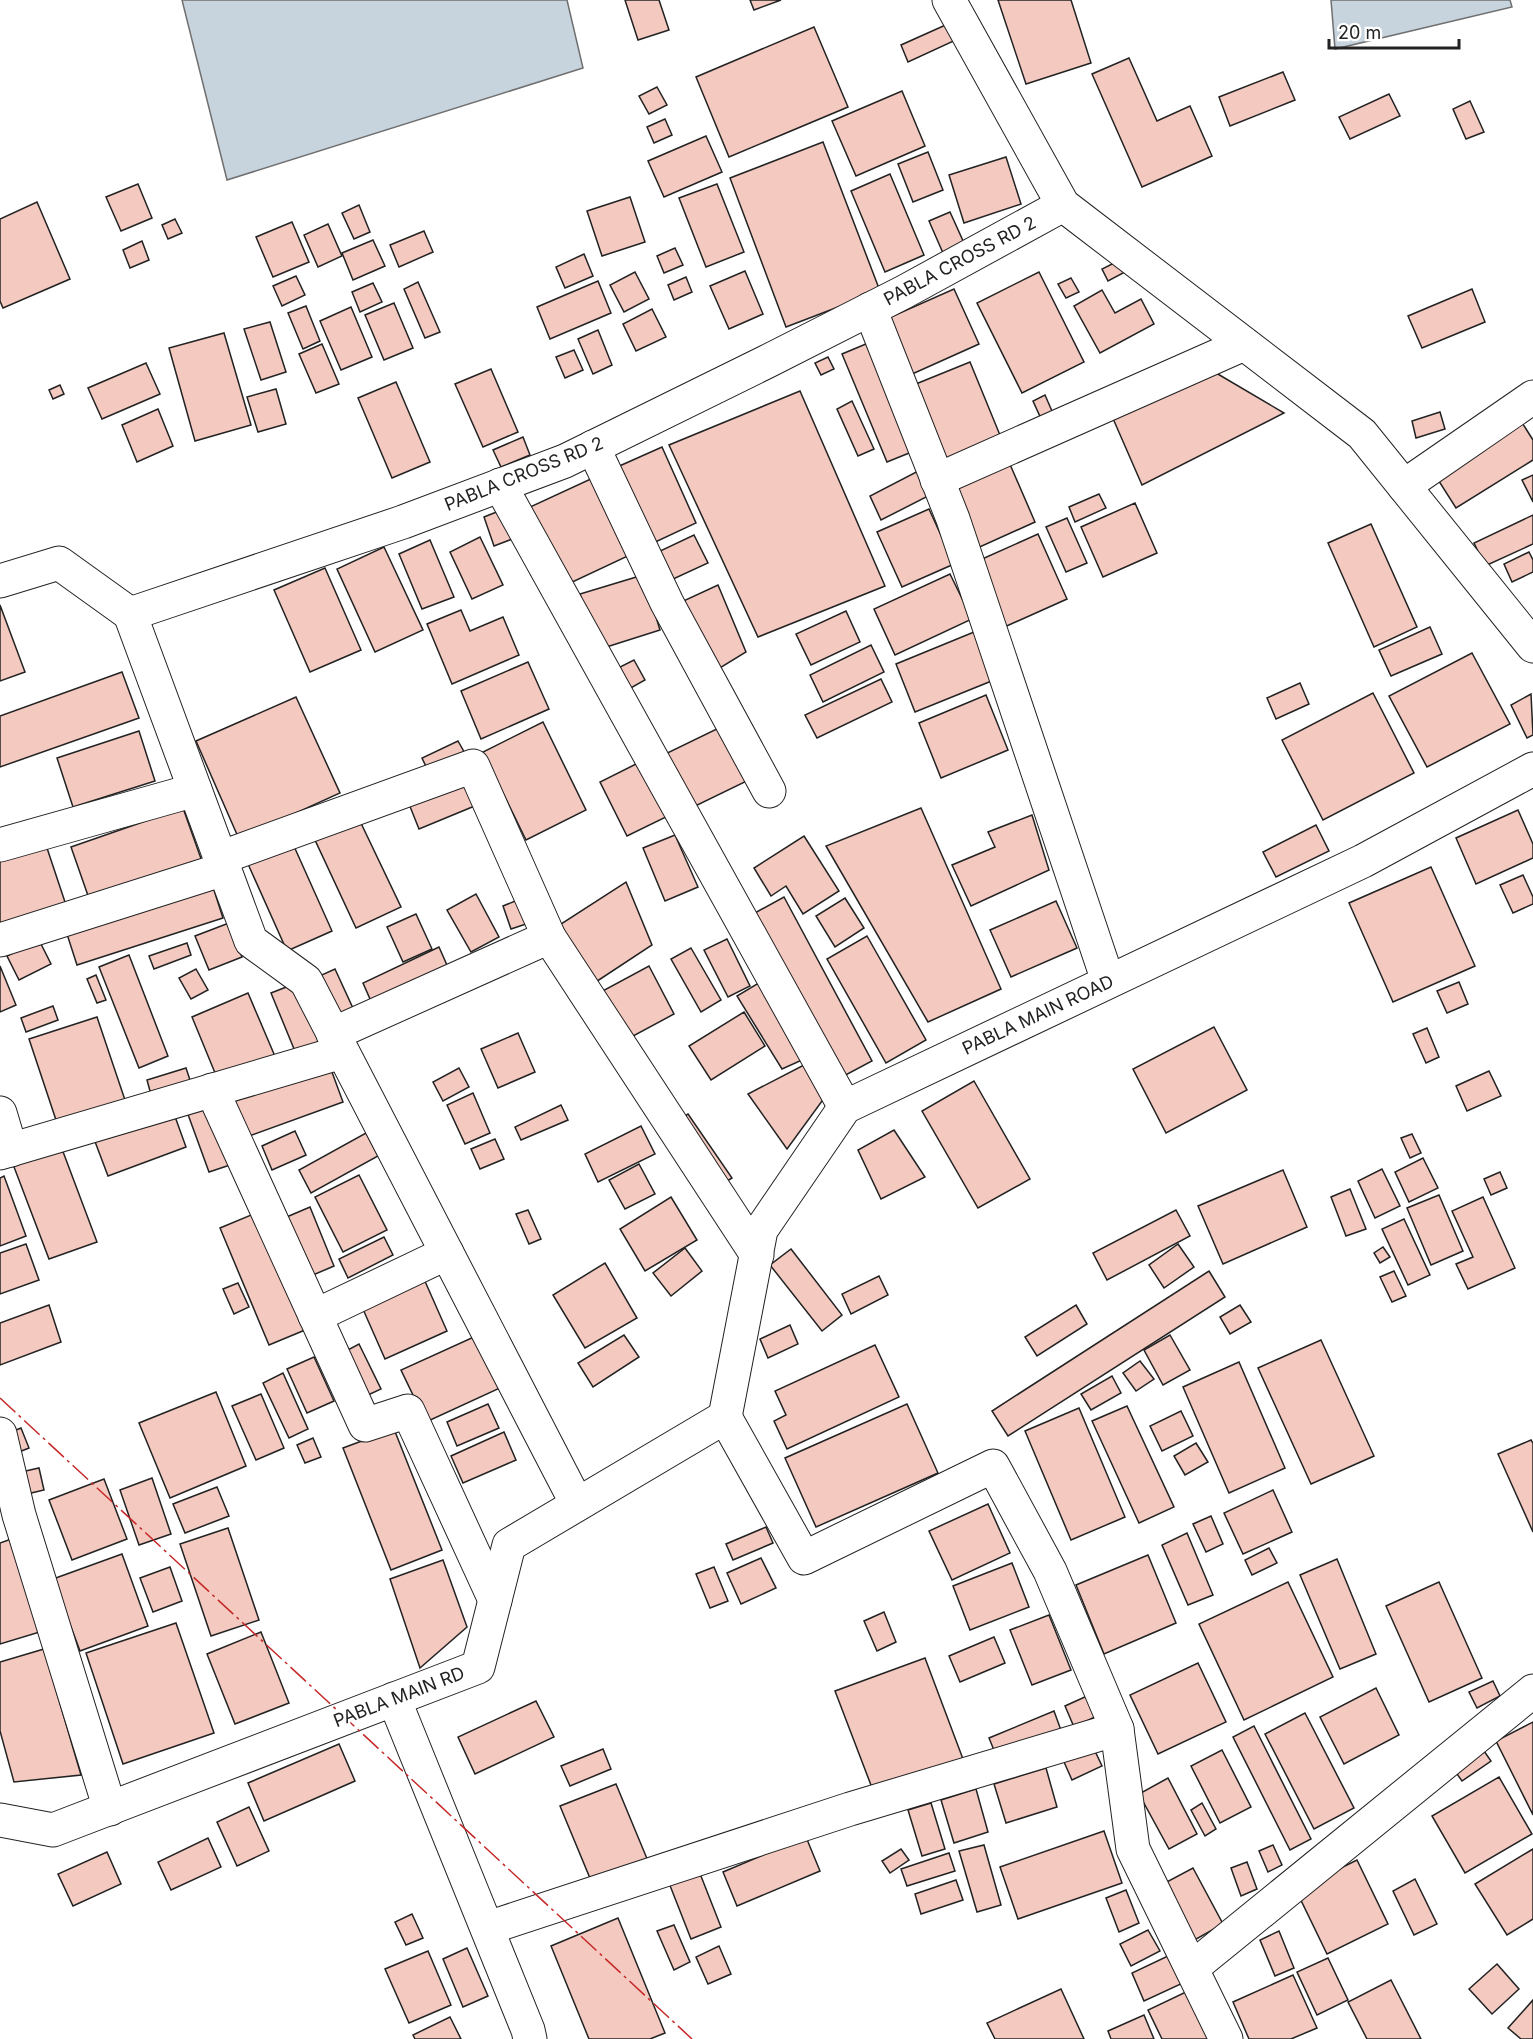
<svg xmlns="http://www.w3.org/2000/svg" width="1533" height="2039" font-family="Inter,sans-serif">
<rect width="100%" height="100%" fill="#fff"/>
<g fill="#c7d3dd" stroke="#6f6f6f" stroke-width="1.5">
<polygon points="182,0 567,0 583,68 227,180"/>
<polygon points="1331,0 1510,0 1512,7 1335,49"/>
</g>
<g fill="#f3c9c0" stroke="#222" stroke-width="1.5">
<polygon points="625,0 659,0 669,30 638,40"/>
<polygon points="750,0 781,0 754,10"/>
<polygon points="998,0 1071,0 1091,63 1026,84"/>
<polygon points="950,23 958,39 908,62 901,45"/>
<polygon points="814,27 848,107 729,157 696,77"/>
<polygon points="1129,58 1157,121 1190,106 1212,156 1142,187 1092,74"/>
<polygon points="1283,72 1295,100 1230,126 1219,97"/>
<polygon points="657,87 667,105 649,114 639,96"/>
<polygon points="902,91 925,146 856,176 832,121"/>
<polygon points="1389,94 1400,116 1350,139 1339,117"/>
<polygon points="1470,101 1484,132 1466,139 1453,109"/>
<polygon points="665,119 672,135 654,143 647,127"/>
<polygon points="706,136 722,172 664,197 648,161"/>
<polygon points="823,142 880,291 786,327 730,178"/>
<polygon points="928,152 943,190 913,202 898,164"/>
<polygon points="1006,157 1021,204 964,223 949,175"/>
<polygon points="890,174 924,255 885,272 851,191"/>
<polygon points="138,184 152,218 121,231 106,197"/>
<polygon points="717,184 744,252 706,267 679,198"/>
<polygon points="630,197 645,242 602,256 587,211"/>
<polygon points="37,202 70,279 3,308 0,301 0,219"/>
<polygon points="359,205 370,232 354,239 342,213"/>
<polygon points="950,212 964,243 943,253 929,221"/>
<polygon points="175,219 182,233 168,239 162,225"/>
<polygon points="292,222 309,262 273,277 256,237"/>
<polygon points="328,224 342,256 318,267 304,235"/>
<polygon points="424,231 433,252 399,267 390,245"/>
<polygon points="373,240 385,266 353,280 342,253"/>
<polygon points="142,241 149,260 130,268 123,250"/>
<polygon points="675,248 683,265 664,273 657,256"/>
<polygon points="584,254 593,276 565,288 556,267"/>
<polygon points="1118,261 1125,272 1108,281 1102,269"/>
<polygon points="745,271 763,314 729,329 710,286"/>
<polygon points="635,272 649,299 624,312 610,285"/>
<polygon points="1039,272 1084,362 1022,393 977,303"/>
<polygon points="296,276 305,295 282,306 273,286"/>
<polygon points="686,277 692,292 674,300 668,285"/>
<polygon points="1071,278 1079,292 1066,298 1058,284"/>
<polygon points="598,281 611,313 550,339 537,307"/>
<polygon points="418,282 440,332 425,338 404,289"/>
<polygon points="373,283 382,302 360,312 352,292"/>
<polygon points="954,289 979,344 910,375 884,320"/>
<polygon points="1472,289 1485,322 1422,348 1408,316"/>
<polygon points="1102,290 1115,313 1141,299 1154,324 1100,353 1074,306"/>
<polygon points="394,303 413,348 384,360 365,315"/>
<polygon points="306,306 320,341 303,349 288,313"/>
<polygon points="351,307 372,357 341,370 320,321"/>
<polygon points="652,309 666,337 636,351 623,324"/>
<polygon points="270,322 286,372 261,380 244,329"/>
<polygon points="598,330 612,365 593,374 578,339"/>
<polygon points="224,333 251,425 195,441 169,348"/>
<polygon points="873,341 919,449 887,462 842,354"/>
<polygon points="322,344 339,384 316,393 299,354"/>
<polygon points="574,350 583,370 565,378 556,357"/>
<polygon points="828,357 834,369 821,375 815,363"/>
<polygon points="970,362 1002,440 937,466 906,388"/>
<polygon points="146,363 160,394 102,419 88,388"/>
<polygon points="491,369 518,432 483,447 455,384"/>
<polygon points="1211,370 1284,413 1142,485 1111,414"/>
<polygon points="396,382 430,462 392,478 358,398"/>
<polygon points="60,385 64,394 53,399 49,390"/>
<polygon points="276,389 286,424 258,432 247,397"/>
<polygon points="800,391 885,586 758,637 669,445"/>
<polygon points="1045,395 1055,418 1043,423 1033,401"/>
<polygon points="852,401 874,449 858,456 837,409"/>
<polygon points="158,409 173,446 137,462 122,425"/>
<polygon points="1440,412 1445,429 1416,438 1412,421"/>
<polygon points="1521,421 1533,440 1533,460 1456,508 1435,475"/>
<polygon points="523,437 530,455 501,467 493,450"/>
<polygon points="662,447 696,523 649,545 615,468"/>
<polygon points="1009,462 1035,522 973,550 946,489"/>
<polygon points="924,468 936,492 881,520 870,496"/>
<polygon points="1533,475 1533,502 1522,480"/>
<polygon points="595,477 630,555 566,585 530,507"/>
<polygon points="1099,494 1106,508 1075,522 1069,507"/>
<polygon points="1135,503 1157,553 1103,577 1081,527"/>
<polygon points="504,509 515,538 494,546 484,517"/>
<polygon points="929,509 954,564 902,587 877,532"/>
<polygon points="1533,515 1533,544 1485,566 1474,543"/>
<polygon points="1067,518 1087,563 1066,572 1046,527"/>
<polygon points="1371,524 1417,627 1374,647 1328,543"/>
<polygon points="1038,534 1067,599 1000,629 971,564"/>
<polygon points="694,535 708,563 671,580 658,552"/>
<polygon points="480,537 503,585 472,599 450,552"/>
<polygon points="430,540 454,597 422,609 399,554"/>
<polygon points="384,547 423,630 375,652 337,569"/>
<polygon points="1529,552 1533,560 1533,572 1512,582 1504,564"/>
<polygon points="325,568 361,650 310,672 274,590"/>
<polygon points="950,574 972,619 895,655 874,609"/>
<polygon points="643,575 660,630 597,650 580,594"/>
<polygon points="718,585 746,652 715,671 679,603"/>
<polygon points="0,605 25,672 0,681"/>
<polygon points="461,610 470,631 503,617 519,655 452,684 427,624"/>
<polygon points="846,611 860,642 811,665 796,634"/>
<polygon points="1430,627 1442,654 1391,676 1379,650"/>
<polygon points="974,632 994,680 915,712 896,664"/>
<polygon points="871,645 884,672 823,702 810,675"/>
<polygon points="1472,653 1510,724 1427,767 1389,696"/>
<polygon points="634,660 645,680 629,689 618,668"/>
<polygon points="528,662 549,709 481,739 461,691"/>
<polygon points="122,672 139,718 0,767 0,716"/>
<polygon points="881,679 892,702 817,738 805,715"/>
<polygon points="1300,683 1309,704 1276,719 1267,698"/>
<polygon points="1373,693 1414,773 1323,820 1282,740"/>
<polygon points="1531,694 1533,735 1527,738 1511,705"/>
<polygon points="986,695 1008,750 941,778 919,723"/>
<polygon points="296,697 340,793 239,839 196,741"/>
<polygon points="543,722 586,810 526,840 483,752"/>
<polygon points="727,724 753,778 685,811 659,757"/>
<polygon points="139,731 155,781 73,807 57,758"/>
<polygon points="458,741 467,757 430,775 422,758"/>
<polygon points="638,763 666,817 627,836 600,782"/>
<polygon points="466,780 477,805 419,829 409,804"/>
<polygon points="183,808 204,867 92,907 71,847"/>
<polygon points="921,808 1001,989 928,1022 826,846"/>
<polygon points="1518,810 1533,844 1533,858 1476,884 1456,838"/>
<polygon points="1032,815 1049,870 971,906 952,865 995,847 988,832"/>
<polygon points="359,819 401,907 356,928 315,840"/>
<polygon points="1316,825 1329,851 1276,877 1263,852"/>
<polygon points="675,835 698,887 665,901 643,848"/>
<polygon points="804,836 839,891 803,914 786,886 771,896 754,868"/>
<polygon points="45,842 66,905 0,927 0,857"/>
<polygon points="293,844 332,931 287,951 248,864"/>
<polygon points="1431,867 1475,966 1393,1002 1349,903"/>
<polygon points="1523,875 1533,897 1533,904 1513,913 1500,885"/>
<polygon points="626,882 652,945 573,997 547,933"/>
<polygon points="212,884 223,918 77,965 66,931"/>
<polygon points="476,894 499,937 471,952 447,910"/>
<polygon points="784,897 872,1061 840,1078 753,914"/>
<polygon points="845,898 864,928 835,947 816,916"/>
<polygon points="520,899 529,923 511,929 503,906"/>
<polygon points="1056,901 1077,948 1011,977 990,930"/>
<polygon points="416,914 432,949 403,962 387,927"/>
<polygon points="229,923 242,957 209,970 195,936"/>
<polygon points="867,936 926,1040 886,1063 827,959"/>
<polygon points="727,939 750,986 728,997 704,950"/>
<polygon points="39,940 51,964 19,980 7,956"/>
<polygon points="187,943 191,955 154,969 149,956"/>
<polygon points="439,947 450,972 374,1008 363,983"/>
<polygon points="691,948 721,1000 701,1012 671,959"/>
<polygon points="129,955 168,1056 139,1068 99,967"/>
<polygon points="0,966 16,1005 0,1012"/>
<polygon points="649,966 674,1014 622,1042 597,994"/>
<polygon points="196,969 208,990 191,999 179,978"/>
<polygon points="335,969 357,1017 337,1026 315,978"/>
<polygon points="96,975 106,1000 97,1003 87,979"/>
<polygon points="767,978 811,1056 782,1069 737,996"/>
<polygon points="1459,982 1468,1004 1447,1013 1437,991"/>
<polygon points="294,984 323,1051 299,1061 271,993"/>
<polygon points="248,993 277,1061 220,1085 192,1017"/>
<polygon points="53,1006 58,1020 26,1032 21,1018"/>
<polygon points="744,1012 765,1046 711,1080 689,1046"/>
<polygon points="97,1017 126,1103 58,1126 29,1039"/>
<polygon points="1214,1027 1247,1090 1166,1133 1133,1069"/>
<polygon points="1427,1028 1439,1057 1426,1063 1413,1034"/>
<polygon points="518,1033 535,1072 498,1088 481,1049"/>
<polygon points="329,1064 343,1102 241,1139 226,1101"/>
<polygon points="804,1065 825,1097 787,1149 748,1094"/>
<polygon points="186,1068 193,1089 153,1102 147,1080"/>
<polygon points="459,1068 469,1087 443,1101 433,1082"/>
<polygon points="1489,1071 1501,1096 1467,1111 1456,1086"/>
<polygon points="974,1081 1030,1179 978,1208 922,1111"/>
<polygon points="473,1093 490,1133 465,1144 447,1105"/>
<polygon points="208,1102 230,1165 209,1172 186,1109"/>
<polygon points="561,1105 568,1120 521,1140 515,1127"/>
<polygon points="173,1111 186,1147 108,1176 94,1139"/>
<polygon points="688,1114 732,1178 718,1187 674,1123"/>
<polygon points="641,1126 655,1154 598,1182 585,1154"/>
<polygon points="894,1130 925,1177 881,1199 858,1150"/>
<polygon points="295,1131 306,1155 272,1170 262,1146"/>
<polygon points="366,1133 378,1156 311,1193 299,1170"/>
<polygon points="1412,1134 1421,1153 1410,1158 1401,1138"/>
<polygon points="495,1139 504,1159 480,1169 471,1149"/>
<polygon points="59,1141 97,1242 49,1259 11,1159"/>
<polygon points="1423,1158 1438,1188 1409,1202 1395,1172"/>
<polygon points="639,1164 655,1194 625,1209 609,1180"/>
<polygon points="1382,1169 1400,1206 1375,1218 1358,1181"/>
<polygon points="1283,1170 1307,1227 1223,1264 1198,1206"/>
<polygon points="1500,1172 1507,1188 1491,1195 1484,1179"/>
<polygon points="359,1175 387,1230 343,1252 315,1197"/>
<polygon points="4,1176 26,1236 0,1246 0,1178"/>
<polygon points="1350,1189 1366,1229 1346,1236 1331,1197"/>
<polygon points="1439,1195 1463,1251 1431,1265 1407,1208"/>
<polygon points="671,1197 697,1240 645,1271 620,1229"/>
<polygon points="1483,1197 1515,1268 1468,1289 1456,1264 1473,1257 1452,1211"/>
<polygon points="310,1207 334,1266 306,1278 282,1219"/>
<polygon points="528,1210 541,1239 529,1244 516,1214"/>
<polygon points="1176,1210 1190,1236 1107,1280 1093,1253"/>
<polygon points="256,1213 305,1330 269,1345 220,1228"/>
<polygon points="1404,1219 1430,1275 1408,1285 1382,1229"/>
<polygon points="384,1237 393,1255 348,1278 339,1259"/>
<polygon points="26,1244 39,1280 0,1294 0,1253"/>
<polygon points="1178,1244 1194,1267 1164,1288 1149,1265"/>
<polygon points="1383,1247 1390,1257 1380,1263 1374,1253"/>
<polygon points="685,1248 702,1271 671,1296 653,1273"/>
<polygon points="791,1249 842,1315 822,1331 770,1265"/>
<polygon points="605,1263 637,1318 585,1348 553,1295"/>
<polygon points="1209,1271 1225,1297 1008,1436 992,1411"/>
<polygon points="1394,1271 1406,1296 1392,1302 1380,1277"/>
<polygon points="879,1276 888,1295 851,1314 842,1294"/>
<polygon points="424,1279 447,1331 385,1359 362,1307"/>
<polygon points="238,1283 249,1307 234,1314 223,1289"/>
<polygon points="49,1305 61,1342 0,1365 0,1323"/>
<polygon points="1076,1305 1087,1324 1037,1356 1025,1337"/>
<polygon points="1240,1305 1251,1322 1230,1334 1220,1317"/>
<polygon points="790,1325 798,1344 768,1358 760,1339"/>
<polygon points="624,1335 639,1357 593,1387 578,1363"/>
<polygon points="1170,1335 1190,1370 1163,1385 1144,1350"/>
<polygon points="476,1336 500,1388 426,1422 401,1370"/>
<polygon points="1321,1340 1374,1456 1311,1484 1258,1368"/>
<polygon points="359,1344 381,1389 366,1396 344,1352"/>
<polygon points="875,1345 899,1397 787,1449 774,1421 786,1415 775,1391"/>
<polygon points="314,1357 334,1401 307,1413 287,1369"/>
<polygon points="1140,1361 1154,1379 1136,1391 1123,1373"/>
<polygon points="1239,1362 1285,1468 1229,1493 1183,1387"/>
<polygon points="283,1373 308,1429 289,1438 263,1383"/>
<polygon points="1112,1376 1121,1393 1091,1410 1081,1394"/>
<polygon points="216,1392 246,1466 170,1498 139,1423"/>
<polygon points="261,1394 284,1448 256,1460 232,1406"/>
<polygon points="488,1404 499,1428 457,1446 447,1422"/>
<polygon points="907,1404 938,1473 816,1527 785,1458"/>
<polygon points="1127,1406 1174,1507 1139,1523 1092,1421"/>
<polygon points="1079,1408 1125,1517 1071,1540 1025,1431"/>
<polygon points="1181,1411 1193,1436 1162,1451 1150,1426"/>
<polygon points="21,1428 29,1448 19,1452 11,1432"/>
<polygon points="394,1429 442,1550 391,1570 343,1448"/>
<polygon points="504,1432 516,1460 463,1483 451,1456"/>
<polygon points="313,1438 321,1457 305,1463 297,1445"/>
<polygon points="1531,1440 1533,1443 1533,1532 1498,1454"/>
<polygon points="1196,1443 1208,1462 1185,1475 1174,1456"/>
<polygon points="39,1468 44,1490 27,1494 21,1472"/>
<polygon points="152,1478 171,1534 139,1545 120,1490"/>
<polygon points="104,1479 127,1539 72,1560 49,1500"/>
<polygon points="217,1487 229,1516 185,1533 173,1504"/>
<polygon points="1273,1490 1292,1532 1243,1554 1224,1513"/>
<polygon points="988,1504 1010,1553 952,1580 929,1531"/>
<polygon points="1211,1516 1223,1544 1206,1552 1193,1524"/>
<polygon points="766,1527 773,1543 733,1560 726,1544"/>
<polygon points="228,1528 259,1620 211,1636 180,1544"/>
<polygon points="1187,1533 1213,1595 1188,1605 1162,1545"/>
<polygon points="14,1538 43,1631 0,1644 0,1543"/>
<polygon points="1269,1548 1277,1563 1252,1575 1245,1560"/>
<polygon points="122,1554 148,1626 80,1651 53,1579"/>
<polygon points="1148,1555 1176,1623 1104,1654 1076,1585"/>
<polygon points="761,1558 776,1588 741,1604 727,1573"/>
<polygon points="1337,1559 1376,1654 1340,1669 1300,1575"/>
<polygon points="443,1560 467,1627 420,1668 390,1579"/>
<polygon points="1012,1563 1029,1607 970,1630 953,1586"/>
<polygon points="170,1567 182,1601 153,1612 140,1578"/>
<polygon points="714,1567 728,1601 710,1608 696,1574"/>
<polygon points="1288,1582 1333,1677 1244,1720 1199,1624"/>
<polygon points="1439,1582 1482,1678 1429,1702 1386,1606"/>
<polygon points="884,1612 896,1642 877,1651 864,1621"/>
<polygon points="1049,1615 1071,1670 1032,1685 1010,1630"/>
<polygon points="176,1623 214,1733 123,1764 86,1653"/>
<polygon points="261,1632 289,1703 235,1724 207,1654"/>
<polygon points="994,1637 1005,1663 960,1682 949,1656"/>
<polygon points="44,1649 81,1775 14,1782 0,1731 0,1662"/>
<polygon points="925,1658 963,1759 874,1793 835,1691"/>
<polygon points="1198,1663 1226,1722 1158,1754 1130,1695"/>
<polygon points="1493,1681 1500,1696 1477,1708 1469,1692"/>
<polygon points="1376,1688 1399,1735 1344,1764 1320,1717"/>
<polygon points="1087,1696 1097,1716 1074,1727 1065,1706"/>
<polygon points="536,1701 554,1737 475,1774 458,1737"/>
<polygon points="1054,1711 1062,1733 998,1760 989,1738"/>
<polygon points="1305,1713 1354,1808 1314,1829 1265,1734"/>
<polygon points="1533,1722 1533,1815 1496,1741"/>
<polygon points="1254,1726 1311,1839 1290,1850 1233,1737"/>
<polygon points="339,1744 355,1781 264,1821 248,1783"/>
<polygon points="603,1749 611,1769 570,1786 561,1766"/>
<polygon points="1094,1749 1102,1766 1072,1780 1064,1762"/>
<polygon points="1222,1750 1251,1807 1220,1823 1191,1766"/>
<polygon points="1484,1751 1491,1761 1462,1781 1455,1771"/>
<polygon points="1046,1768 1057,1807 1006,1823 994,1784"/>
<polygon points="1499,1777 1532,1834 1465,1873 1432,1816"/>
<polygon points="1168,1778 1197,1834 1169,1849 1139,1794"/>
<polygon points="616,1784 648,1861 592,1883 560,1806"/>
<polygon points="976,1789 988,1832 954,1843 941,1800"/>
<polygon points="931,1803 945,1849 922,1856 908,1810"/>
<polygon points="1202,1803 1216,1829 1205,1836 1191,1810"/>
<polygon points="249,1807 269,1851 237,1866 217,1822"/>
<polygon points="1104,1831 1122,1883 1018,1919 1000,1867"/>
<polygon points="806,1837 820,1871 737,1906 723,1872"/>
<polygon points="208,1838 221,1867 171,1890 158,1862"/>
<polygon points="984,1845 1001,1905 977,1912 959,1851"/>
<polygon points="1273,1845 1282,1865 1268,1872 1259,1851"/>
<polygon points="901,1849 909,1860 890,1873 882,1861"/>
<polygon points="1533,1849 1533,1919 1507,1935 1475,1884"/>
<polygon points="107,1852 121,1884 73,1906 58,1874"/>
<polygon points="949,1853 955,1871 907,1886 901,1869"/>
<polygon points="1357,1860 1388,1924 1327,1954 1296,1890"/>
<polygon points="1247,1862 1257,1889 1241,1896 1231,1868"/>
<polygon points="1193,1868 1223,1924 1191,1942 1161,1885"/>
<polygon points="699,1871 721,1927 691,1939 669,1883"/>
<polygon points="1415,1879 1437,1924 1414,1935 1393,1891"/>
<polygon points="956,1880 963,1900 921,1914 915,1894"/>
<polygon points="1126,1890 1139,1923 1119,1932 1106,1898"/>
<polygon points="412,1914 423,1938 406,1945 395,1922"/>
<polygon points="618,1918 665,2033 650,2039 589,2039 551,1946"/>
<polygon points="674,1925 690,1962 674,1970 657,1931"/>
<polygon points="1148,1930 1160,1951 1131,1966 1120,1944"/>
<polygon points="1279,1931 1294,1968 1275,1976 1260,1940"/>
<polygon points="719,1946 731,1974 708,1984 696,1957"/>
<polygon points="467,1948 488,1996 463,2007 443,1959"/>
<polygon points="428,1951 451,2005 409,2023 385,1969"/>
<polygon points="1170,1955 1183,1983 1144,2001 1132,1973"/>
<polygon points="1328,1958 1348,2000 1317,2015 1297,1972"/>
<polygon points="1497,1964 1519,1989 1492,2014 1469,1989"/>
<polygon points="1293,1975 1317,2028 1291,2039 1249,2039 1233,2002"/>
<polygon points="1391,1980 1421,2039 1367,2039 1348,2002"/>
<polygon points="1061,1989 1084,2039 995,2039 987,2023"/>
<polygon points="1188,1991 1210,2039 1162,2039 1148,2010"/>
<polygon points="1533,2000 1533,2039 1521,2039 1508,2028"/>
<polygon points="1144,2015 1154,2039 1111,2039 1108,2031"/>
<polygon points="450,2017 461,2039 415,2039 413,2035"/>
</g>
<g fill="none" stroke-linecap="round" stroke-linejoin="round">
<defs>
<g id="minor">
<polyline points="949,0 1063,205 1362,434 1533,646"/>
<polyline points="870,309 953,519 1108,981"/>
<polyline points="593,447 667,603 769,791"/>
<polyline points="937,480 1244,344"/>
<polyline points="500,485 845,1107"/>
<polyline points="1404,486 1533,397"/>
<polyline points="0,581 59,563 130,614"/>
<polyline points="130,614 403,522 565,461 766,362 904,292 1063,205"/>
<polyline points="130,614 251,941 306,981 577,1504"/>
<polyline points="0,845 195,790"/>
<polyline points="220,858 473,766 549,937 757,1255"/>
<polyline points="0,940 224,869"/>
<polyline points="333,1034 549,937"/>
<polyline points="212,1090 365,1425 408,1411 495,1600"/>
<polyline points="0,1113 11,1150"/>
<polyline points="0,1153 342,1052"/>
<polyline points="315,1316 447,1253"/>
<polyline points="725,1417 761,1230 845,1107 1363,861 1533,769"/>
<polyline points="725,1417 804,1558 993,1466 1050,1571 1117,1729 1133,1849 1226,2039"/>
<polyline points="0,1434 19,1515 110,1809"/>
<polyline points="394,1699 528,2030 530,2039"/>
<polyline points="0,1820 53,1830 478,1667 509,1545 725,1417"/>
<polyline points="488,1928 850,1809 1117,1729"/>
<polyline points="1192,1968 1533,1691"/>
</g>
</defs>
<use href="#minor" stroke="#222" stroke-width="35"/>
<use href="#minor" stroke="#fff" stroke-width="33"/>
<polyline stroke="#c62828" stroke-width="1.5" stroke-dasharray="21 4.5 3 4.5" stroke-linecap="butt" points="0,1398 692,2039"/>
</g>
<g text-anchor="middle" stroke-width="4.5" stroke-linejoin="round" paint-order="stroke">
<g font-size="18" fill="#222" stroke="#fff">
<text transform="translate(960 261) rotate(-28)" y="6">PABLA CROSS RD 2</text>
<text transform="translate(524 474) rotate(-22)" y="6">PABLA CROSS RD 2</text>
<text transform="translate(1038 1015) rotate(-25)" y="6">PABLA MAIN ROAD</text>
<text transform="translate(399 1697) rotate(-21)" y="6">PABLA MAIN RD</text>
</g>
</g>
<path d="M1329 39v9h130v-9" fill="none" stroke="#222222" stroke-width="3"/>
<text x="1338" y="39" font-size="18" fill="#222222" stroke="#ffffff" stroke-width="4.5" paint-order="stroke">20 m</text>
</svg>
